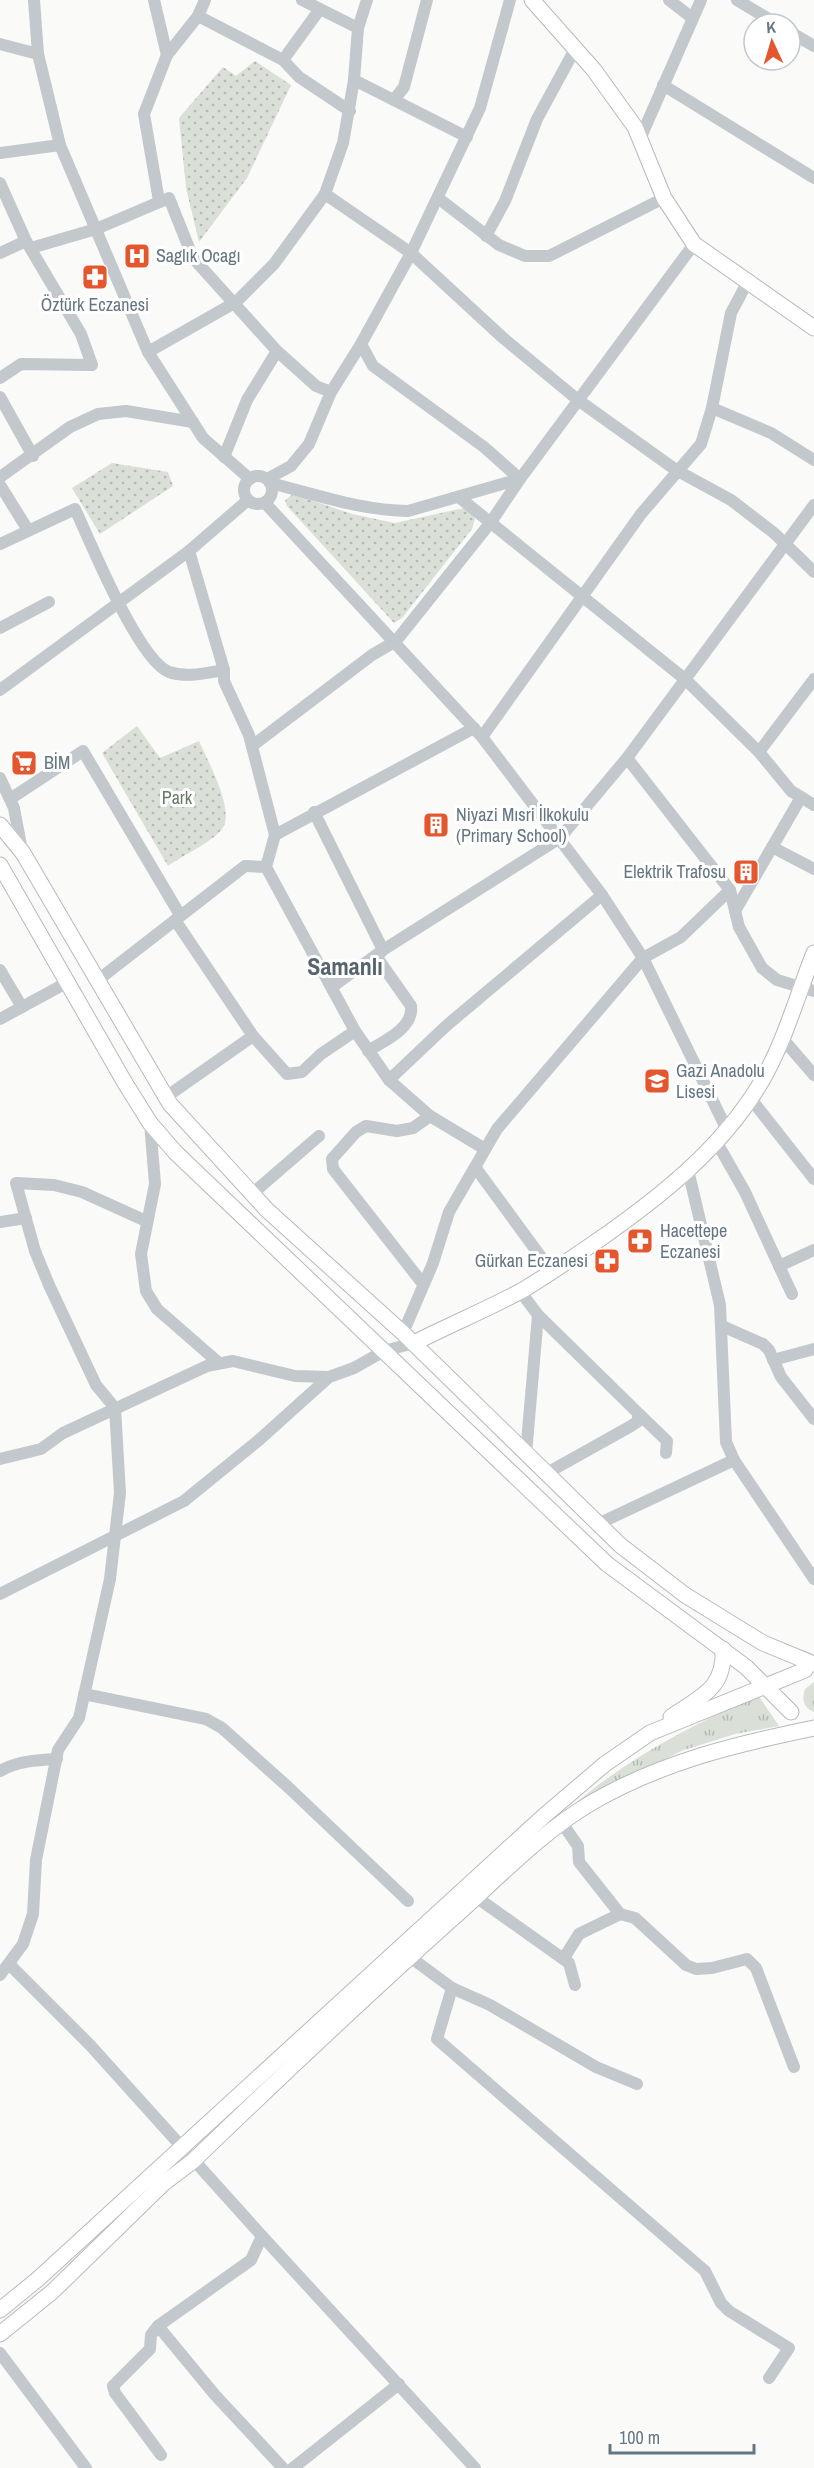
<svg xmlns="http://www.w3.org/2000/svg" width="814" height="2468" font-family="'Archivo Narrow',sans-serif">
<defs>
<pattern id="grass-tufts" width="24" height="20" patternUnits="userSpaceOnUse" patternTransform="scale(1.5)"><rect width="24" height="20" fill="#dadfd7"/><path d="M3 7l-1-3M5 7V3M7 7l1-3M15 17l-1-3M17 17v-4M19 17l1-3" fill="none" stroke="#b4b9b4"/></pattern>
<pattern id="park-dots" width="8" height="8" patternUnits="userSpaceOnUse" patternTransform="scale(1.5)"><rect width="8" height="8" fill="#dadfd7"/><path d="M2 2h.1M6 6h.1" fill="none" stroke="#b4b9b4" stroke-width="1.8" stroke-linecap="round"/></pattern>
</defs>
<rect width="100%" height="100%" fill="#fafaf8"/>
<g fill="url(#grass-tufts)">
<path d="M814,1682V1712C804,1708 801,1700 805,1689Z"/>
<path d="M758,1695L779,1726L735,1734L681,1751L569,1809C624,1760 690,1726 758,1695Z"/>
</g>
<g fill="url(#park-dots)">
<polygon points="255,61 291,85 247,178 199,242 186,188 179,118 223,67 236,76"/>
<polygon points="112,463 168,472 173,486 100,534 72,488"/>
<polygon points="293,494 352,514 395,523 464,508 471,510 475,519 472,529 402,618 394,623 287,506 285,500"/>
<path d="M137,726L160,758L199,741C207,760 236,811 222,829C212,842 182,856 168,866L102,753Z"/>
</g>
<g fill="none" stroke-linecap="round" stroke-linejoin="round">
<defs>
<g id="major">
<polyline points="532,0 594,70 635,127 664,198 694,244 814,328"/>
<polyline points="0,825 23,853 170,1104 267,1210 403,1333 620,1545 685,1595 763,1643 814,1664"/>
<polyline points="0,865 125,1083 150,1123 175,1152 607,1564 746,1667 791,1712"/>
<path d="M414,1343C449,1325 486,1310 521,1291C547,1276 572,1258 597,1241C659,1198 721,1149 760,1084C784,1044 797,996 814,953"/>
<path d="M671,1717C701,1696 725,1689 723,1649"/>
<polyline points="0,2310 38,2279 545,1815 605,1764 650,1733 805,1670"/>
<path d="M0,2334L52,2292L164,2183L193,2161C278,2079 364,1998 452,1919C496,1880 540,1833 591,1803C661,1762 736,1744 814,1728"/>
</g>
</defs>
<use href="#major" stroke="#b5babe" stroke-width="17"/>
<g stroke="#c3c8cc" stroke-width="12">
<polyline points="34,0 38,54 60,145 148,352 203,438 250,479"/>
<polyline points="154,0 167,55"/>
<polyline points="302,0 358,28"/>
<polyline points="669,0 691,17"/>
<polyline points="737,0 777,24"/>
<polyline points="198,16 283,60 299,77 350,111"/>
<polyline points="790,32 814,46"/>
<polyline points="0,44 38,54"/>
<polyline points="283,60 320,9"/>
<polyline points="354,80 467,137"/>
<polyline points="663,85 814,178"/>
<polyline points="394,100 404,87 427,0"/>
<polyline points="640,139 701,0"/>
<polyline points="0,153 60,145"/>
<polyline points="0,183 26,241 81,334 92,365 21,364 0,378"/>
<polyline points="325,194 411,253 502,337 578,400 676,470 731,500 774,533 814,572"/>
<polyline points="438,198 499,245 525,256 549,256 664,198"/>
<polyline points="159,201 144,114 167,55 198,16 205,0"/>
<polyline points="486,236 505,201 537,119 575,49"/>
<polyline points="31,248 96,229 169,198 193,258 277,351 247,400 224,457"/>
<polyline points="0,253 26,241"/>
<polyline points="277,351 316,386 331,392"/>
<polyline points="148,352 236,302 274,264 325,194 343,143 354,80 358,28 367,0"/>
<polyline points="0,397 33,456"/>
<polyline points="712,408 771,433 814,460"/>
<circle cx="258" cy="490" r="14"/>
<polyline points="0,477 70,427 98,414 126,411 193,422"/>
<polyline points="267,479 291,466 309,444 331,392 361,344 411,253 480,108 510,0"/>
<path d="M270,483C315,494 362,511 408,511L520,479L694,244"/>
<polyline points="0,485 28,530"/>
<polyline points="460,498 686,680 759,752 791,791 814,805"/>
<polyline points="265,503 482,737 602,895 643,958 726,1128"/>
<path d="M0,544L75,509C90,541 138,660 169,672C186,678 206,673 224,670"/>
<polyline points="189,551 224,670 224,681 249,735 275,835 266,867 355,1031 389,1080 430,1116 485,1149"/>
<polyline points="0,628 49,602"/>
<polyline points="0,690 189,551 248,500"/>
<polyline points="482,737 641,514 701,444 712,408 731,313 748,281"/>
<polyline points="252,746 372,655 396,641 491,522 520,479 484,447 373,366 361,344"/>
<polyline points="759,752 814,679"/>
<polyline points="627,758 730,890 739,927 762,968 777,980 814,991"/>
<polyline points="0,778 14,808 22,851"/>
<polyline points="10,799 83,751 180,915"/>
<polyline points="314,812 383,950 378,955"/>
<polyline points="275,835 474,728"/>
<polyline points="772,847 814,869"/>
<polyline points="735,911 800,799"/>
<polyline points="175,920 253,1036 287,1074 302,1072 321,1054 355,1031"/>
<polyline points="0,970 22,1007 68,982"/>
<polyline points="98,980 245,866 266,867"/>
<polyline points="332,987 383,950 560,838 627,758 814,505"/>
<polyline points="0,1019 22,1007"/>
<polyline points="782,1038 814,1075"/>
<path d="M368,1051C384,1041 414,1028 411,1006L376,956"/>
<polyline points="389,1080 446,1026 602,895"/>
<polyline points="166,1097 253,1036"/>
<polyline points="751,1099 814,1179"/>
<polyline points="150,1123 155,1184 141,1254 146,1291 157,1309 219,1363"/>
<polyline points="716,1141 745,1192 792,1294"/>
<polyline points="475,1167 552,1272"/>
<polyline points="688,1170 720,1305 726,1442 734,1460 814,1579"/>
<polyline points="252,1194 319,1136"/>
<polyline points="0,1222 26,1218"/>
<polyline points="779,1266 814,1250"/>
<polyline points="423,1284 333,1169 332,1159 356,1132 366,1126 397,1131 413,1128 430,1116"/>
<polyline points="520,1291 538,1315 639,1414 637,1422 631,1426 547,1473"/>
<polyline points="722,1326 763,1344 769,1350 781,1377 814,1419"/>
<polyline points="403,1333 433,1263 449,1212 497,1129 643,958 681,937 730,890"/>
<polyline points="773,1360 814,1349"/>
<polyline points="639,1414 667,1441 666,1453"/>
<polyline points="526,1454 538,1315"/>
<polyline points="0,1459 41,1449 63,1433 207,1366 233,1361 295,1376 329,1377"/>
<polyline points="598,1524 734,1460"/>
<polyline points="0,1594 184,1501 259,1440 329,1377 354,1368 384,1351 414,1343"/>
<polyline points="84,1694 206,1719 222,1728 288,1787 408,1901"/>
<path d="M0,1771C17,1761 37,1760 57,1759"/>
<polyline points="562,1823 578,1846 579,1862 620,1914 579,1934 564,1958"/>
<polyline points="476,1897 569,1963 575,1985"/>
<polyline points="620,1914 635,1918 686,1965 696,1969 712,1968 747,1959 756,1968 794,2067"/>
<polyline points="410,1957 452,1988 490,2005 596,2067 637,2084"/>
<polyline points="10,1965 90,2045 262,2236 251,2260 158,2326 215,2395 283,2468"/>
<polyline points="0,1975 23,1944 33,1914 36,1860 58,1750 79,1718 110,1579 120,1493 115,1408 96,1385 49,1285 35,1251 16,1183 54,1185 82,1192 146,1221"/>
<polyline points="452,1988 437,2039 705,2271 721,2303 729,2311 789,2348 769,2378"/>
<polyline points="262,2236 475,2468"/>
<polyline points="158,2326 151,2335 150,2349 113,2386 115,2393 161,2455"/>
<polyline points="0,2353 86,2468"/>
<polyline points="293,2468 399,2384"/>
</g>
<use href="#major" stroke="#fff" stroke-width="15"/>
</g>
<defs>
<symbol id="hospital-square" viewBox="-11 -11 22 22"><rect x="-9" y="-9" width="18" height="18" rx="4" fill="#e4572e" stroke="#fff"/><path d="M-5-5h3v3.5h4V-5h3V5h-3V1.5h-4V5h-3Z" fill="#fff"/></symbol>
<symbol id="pharmacy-square" viewBox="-11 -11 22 22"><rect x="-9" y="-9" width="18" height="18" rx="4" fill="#e4572e" stroke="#fff"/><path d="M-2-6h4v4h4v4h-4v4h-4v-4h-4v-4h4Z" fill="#fff"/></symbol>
<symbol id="supermarket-square" viewBox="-11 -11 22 22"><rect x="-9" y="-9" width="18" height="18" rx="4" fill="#e4572e" stroke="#fff"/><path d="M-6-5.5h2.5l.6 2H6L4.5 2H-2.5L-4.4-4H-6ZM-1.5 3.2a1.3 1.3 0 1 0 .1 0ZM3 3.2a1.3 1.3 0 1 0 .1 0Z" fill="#fff"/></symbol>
<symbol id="building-square" viewBox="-11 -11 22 22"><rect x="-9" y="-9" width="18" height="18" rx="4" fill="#e4572e" stroke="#fff"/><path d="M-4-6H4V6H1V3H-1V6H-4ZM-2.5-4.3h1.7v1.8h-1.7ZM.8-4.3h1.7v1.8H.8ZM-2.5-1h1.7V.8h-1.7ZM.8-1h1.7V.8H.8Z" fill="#fff"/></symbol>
<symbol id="school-square" viewBox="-11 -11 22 22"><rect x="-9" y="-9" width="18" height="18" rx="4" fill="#e4572e" stroke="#fff"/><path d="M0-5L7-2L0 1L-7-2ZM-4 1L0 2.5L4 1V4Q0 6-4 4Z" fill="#fff"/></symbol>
</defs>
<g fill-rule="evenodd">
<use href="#hospital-square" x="122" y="241" width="30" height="30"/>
<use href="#pharmacy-square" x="80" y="262" width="30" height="30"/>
<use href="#supermarket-square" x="9" y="748" width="30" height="30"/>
<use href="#building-square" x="421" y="810" width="30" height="30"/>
<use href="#building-square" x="731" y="857" width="30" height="30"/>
<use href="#school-square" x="642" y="1066" width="30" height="30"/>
<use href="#pharmacy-square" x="625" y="1226" width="30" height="30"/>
<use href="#pharmacy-square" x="592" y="1246" width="30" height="30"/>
</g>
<g text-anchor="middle" stroke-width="6" stroke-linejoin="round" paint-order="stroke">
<g font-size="18" fill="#657683" stroke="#fff" text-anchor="start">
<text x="156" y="262">Saglık Ocagı</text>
<text x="95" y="311" text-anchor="middle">Öztürk Eczanesi</text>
<text x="44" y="769">BİM</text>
<text x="456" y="821">Niyazi Mısri İlkokulu<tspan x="456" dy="21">(Primary School)</tspan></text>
<text x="726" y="878" text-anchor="end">Elektrik Trafosu</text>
<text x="676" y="1077">Gazi Anadolu<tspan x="676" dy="21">Lisesi</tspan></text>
<text x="660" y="1237">Hacettepe<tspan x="660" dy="21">Eczanesi</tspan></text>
<text x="588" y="1267" text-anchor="end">Gürkan Eczanesi</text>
</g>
<g font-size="18" fill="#687a64" stroke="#fff">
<text x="177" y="804">Park</text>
</g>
<g font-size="24" font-weight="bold" fill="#57646e" stroke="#fff">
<text x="345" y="975">Samanlı</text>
</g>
</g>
<g transform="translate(772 42) rotate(356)"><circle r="28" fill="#ffffff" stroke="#c1c8cd" stroke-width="1.5"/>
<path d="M0-4.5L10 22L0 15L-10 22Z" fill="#e4572e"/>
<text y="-9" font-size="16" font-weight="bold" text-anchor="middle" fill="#657683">K</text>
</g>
<path d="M610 2444v9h144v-9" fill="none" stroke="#657683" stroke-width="3"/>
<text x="619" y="2444" font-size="18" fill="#657683" stroke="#ffffff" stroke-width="4.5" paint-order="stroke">100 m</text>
</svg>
